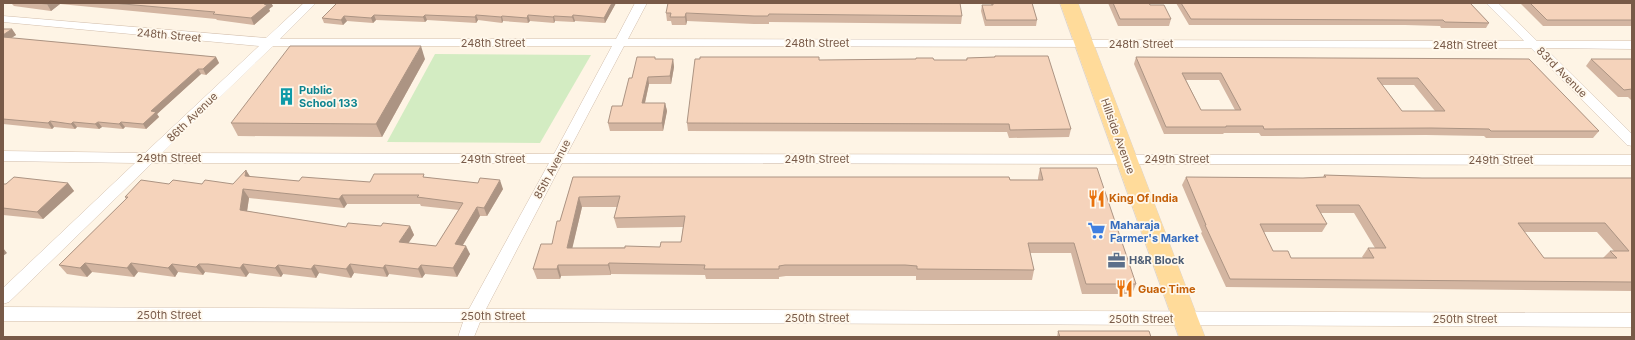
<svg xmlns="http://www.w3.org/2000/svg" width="1635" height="340" font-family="Inter,sans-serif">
<rect width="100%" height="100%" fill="#fef4e5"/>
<polygon fill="#d3ecc2" points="435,54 591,55 540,143 387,142"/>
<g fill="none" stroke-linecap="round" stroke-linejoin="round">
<defs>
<path id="street" d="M304,3H316L280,39H616L635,3H647L628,39L1524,41L1486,3H1498L1537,41H1632V49L1545,48L1632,134V146L1627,145L1531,48L624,46L567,154L1632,155V165L562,163L486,309L1632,313V327L480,322L474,337H458L463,322L3,321V307L469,309L549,163H152L9,302L3,304V288L135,163L3,161V151L145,153L259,46L3,22V16L266,38ZM273,46H612L554,154L162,153Z"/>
<polygon id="primary" points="1060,3 1078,3 1205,337 1179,337"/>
</defs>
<use href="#street" stroke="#d2beac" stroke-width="1"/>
<use href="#primary" stroke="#dcd4cf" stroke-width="1"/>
<use href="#street" fill="#fff" fill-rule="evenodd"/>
<use href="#primary" fill="#ffdb9a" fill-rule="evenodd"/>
</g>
<g fill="#d3b5a1" fill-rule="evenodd">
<polygon points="11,3 271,3 273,6 269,9 270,11 254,25 217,20 216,19 60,4 51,11 14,6"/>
<polygon points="337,3 616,3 605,23 575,21 574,22 555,21 554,23 530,21 528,23 503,21 502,23 478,20 476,23 427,20 425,22 376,20 373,23 347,21 343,25 324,23 322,18"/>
<polygon points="991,3 1032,3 1037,20 1036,26 985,26 981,11 982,5 991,5"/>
<polygon points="1108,3 1149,3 1150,5 1171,19 1169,26 1118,26"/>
<polygon points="1176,3 1470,3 1489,23 1486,28 1441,28 1440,26 1405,25 1189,25"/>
<polygon points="1520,3 1632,3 1632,26 1543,26"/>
<polygon points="666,13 962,16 961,24 769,22 769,24 754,24 687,21 686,25 672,25 671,21 667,21"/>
<polygon points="3,29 12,29 16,35 11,38 216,57 219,63 206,75 201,74 157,114 159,117 146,129 125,127 123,129 102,127 99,129 77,127 75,129 54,127 52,129 3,124"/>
<polygon points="995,56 1071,129 1069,137 1009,138 1007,132 688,131 687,123 819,60 966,60 967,58 994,57"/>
<path d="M1136,57L1529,59L1599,131L1593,138H1486L1484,136L1426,135L1261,136L1259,133H1224L1223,134H1164L1134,64ZM1186,80H1219L1235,110H1201ZM1382,85H1414L1435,111H1402Z"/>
<polygon points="425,59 382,137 238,136 231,123"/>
<polygon points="656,59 673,59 674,67 671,84 649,84 645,103 665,103 667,111 663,131 610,131 608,123 622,106 632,78"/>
<polygon points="1591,59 1632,59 1632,101 1628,97 1618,97 1586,66"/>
<path d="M1040,168L1136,284L1132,294H1082L1071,253H1030L1034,270L1032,280H916V276H786L779,277V279H706L705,275L611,274V275L561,276L560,279H537L533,269L552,244L560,221L573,177L1038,180V178ZM582,207H617L614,218L617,228L683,227L681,242L660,247L572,248Z"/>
<path d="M1324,175L1422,178H1632V291L1226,287L1201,233L1202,232L1182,185L1186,177L1303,178L1323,177ZM1321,213H1354L1375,248H1368L1362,257L1363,258H1291L1273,251L1264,232H1322L1327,224ZM1524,232H1597L1614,251H1610L1603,258H1544Z"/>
<path d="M250,177L299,181L370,182L425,177L503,189L487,216H480L463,245L470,254L457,277L425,274L422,278L389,274L387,277L354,273L351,278L319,273L316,278L283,274L281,277L249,273L246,277L214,273L205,272L203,275L178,272L175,277L138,272L134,277L92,272L87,277L67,274L59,265L126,199L125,197L169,184H233ZM249,198L344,208L347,204H420L421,206L459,210L436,246L408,243L414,235L410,226L346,227L247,211Z"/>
<polygon points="68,183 74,191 43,219 3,215 3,184"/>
<polygon points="1058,331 1151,337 1057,337"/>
</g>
<g fill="#ac9483">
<polygon points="49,3 60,3 60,4 51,11 47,4"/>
<polygon points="265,3 271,3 273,6 269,9 270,11 254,25 251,18"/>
<polygon points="612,3 616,3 605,23 604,18"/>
<polygon points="686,13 687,21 686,25 685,17"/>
<polygon points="374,15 376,20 373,23 371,18"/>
<polygon points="425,15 427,20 425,22 423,17"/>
<polygon points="476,15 478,20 476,23 475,17"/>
<polygon points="528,15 530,21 528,23 527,18"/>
<polygon points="573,15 575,21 574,22 572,17"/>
<polygon points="344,16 347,21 343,25 341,20"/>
<polygon points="502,16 503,21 502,23 501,17"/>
<polygon points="554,16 555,21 554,23 553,17"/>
<polygon points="12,29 16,35 5,42 3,39 3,35"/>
<polygon points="421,46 425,59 382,137 376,124"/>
<polygon points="216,57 219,63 206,75 203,69"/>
<polygon points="673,59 674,67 671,84 670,76"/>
<polygon points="198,69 201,74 157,114 159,117 146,129 143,124 151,111"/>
<polygon points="648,77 649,84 643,111 642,103"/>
<polygon points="665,103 667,111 663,131 662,123"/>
<polygon points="50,121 54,127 52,129 48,123"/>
<polygon points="73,122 77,127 75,129 71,124"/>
<polygon points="98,122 102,127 99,129 95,124"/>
<polygon points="121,122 125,127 123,129 119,124"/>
<polygon points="246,170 251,178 245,176"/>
<polygon points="500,180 503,189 487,216 484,208"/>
<polygon points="68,183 74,191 43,219 37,212"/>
<polygon points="243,189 249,198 246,218 240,210"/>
<polygon points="342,195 347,204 344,208 339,199"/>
<polygon points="579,197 582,207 570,258 567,248"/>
<polygon points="477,207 480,216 458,253 455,244"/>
<polygon points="410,226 414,235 403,251 399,242"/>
<polygon points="466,246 470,254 457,277 453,268"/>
<polygon points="3,248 7,253 3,256"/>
<polygon points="85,263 92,272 87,277 80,268"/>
<polygon points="131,263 138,272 134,277 127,268"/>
<polygon points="609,263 611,274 611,275 608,265"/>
<polygon points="172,264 178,272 175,277 168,268"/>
<polygon points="199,264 205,272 203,275 196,267"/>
<polygon points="243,264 249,273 246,277 240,268"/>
<polygon points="350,264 354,273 351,278 346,269"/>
<polygon points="278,265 283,274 281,277 275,268"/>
<polygon points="314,265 319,273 316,278 311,269"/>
<polygon points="385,265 389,274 387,277 383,268"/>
<polygon points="421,265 425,274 422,278 418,269"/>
<polygon points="558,265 561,276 560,279 557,269"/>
</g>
<g fill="#f5d3bb" stroke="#ac9483" fill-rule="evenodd">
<polygon points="36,3 49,3 47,4"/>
<polygon points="112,3 265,3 264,4 267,5 251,18 213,14 215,12"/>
<polygon points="337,3 612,3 604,18 573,15 572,17 554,16 553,17 528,15 527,18 502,16 501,17 476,15 475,17 425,15 423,17 374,15 371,18 344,16 341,20 322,18"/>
<polygon points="668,3 960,3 962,16 769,14 768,16 754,16 686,13 685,17 670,17 671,13 666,13"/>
<polygon points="993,3 1032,3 1037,20 986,20 982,5 993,5"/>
<polygon points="1113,3 1149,3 1150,5 1164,5 1171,19 1120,19"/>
<polygon points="1181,3 1470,3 1489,23 1445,22 1443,20 1408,20 1191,19"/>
<polygon points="1530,3 1632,3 1632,20 1547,20"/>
<polygon points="3,29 12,29 3,35"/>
<polygon points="3,37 216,57 203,69 198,69 151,111 156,112 143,124 121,122 119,124 98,122 95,124 73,122 71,124 50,121 48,123 3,119"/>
<polygon points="290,46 421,46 376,124 231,123"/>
<polygon points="995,56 1048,56 1071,129 1010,130 1009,124 687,123 695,59 700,59 700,57 819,57 819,60 916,59 916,58 933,58 934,60 967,60 967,58 995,57"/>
<polygon points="637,57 655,57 655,59 673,59 670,76 648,77 642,103 665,103 662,123 608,123 612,106 622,106 629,78 632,78"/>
<path d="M1136,57L1529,59L1599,131H1491L1489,129L1431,128L1264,129L1263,126H1226V127H1166ZM1182,73H1221L1241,110H1201ZM1377,78H1418L1445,111H1402Z"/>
<polygon points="1591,59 1632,59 1632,89 1624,90"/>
<path d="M1040,168H1097L1136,284H1086L1074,243H1028L1034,270L917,269V266L905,265H785L779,266V269H704L705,265L609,263L608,265H558L557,269H533L541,244H552L557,221H560L573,177H1009L1010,180H1043ZM620,196L614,218L685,216L681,242H661L660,247L625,246V248H567L579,197Z"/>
<path d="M246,170L245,176L299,181L302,177L370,182L374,174H424L423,177L478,183L480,178L500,180L484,208L477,207L455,244L466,246L453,268L421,265L418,269L385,265L383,268L350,264L346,269L314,265L311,269L278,265L275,268L243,264L240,268L208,264H199L196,267L172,264L168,268L131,263L127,268L85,263L80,268L59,265L128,197H125L141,180L169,184L173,180L202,184L205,180L233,184ZM243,189L339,199L342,195H419L417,197L463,203L436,246L399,242L410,226L383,223L381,226L348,223L346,227L240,210Z"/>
<path d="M1324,175L1422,178H1632V282L1230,279L1205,225H1206L1186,177L1303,178L1326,177ZM1316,205H1359L1386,248H1368L1374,258H1291L1288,251H1273L1260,224H1327ZM1518,223H1605L1629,251H1610L1617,258H1544Z"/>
<polygon points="14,177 68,183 37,212 3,208 3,184 6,184"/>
<polygon points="1058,331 1149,331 1151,337 1060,337"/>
</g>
<defs>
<symbol id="building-bare" viewBox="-9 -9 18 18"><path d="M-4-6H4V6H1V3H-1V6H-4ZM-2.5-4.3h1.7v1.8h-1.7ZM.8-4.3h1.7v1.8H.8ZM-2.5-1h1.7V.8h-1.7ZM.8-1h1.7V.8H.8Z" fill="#0f9aa8" stroke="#fff8ec" stroke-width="2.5" paint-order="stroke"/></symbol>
<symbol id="restaurant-bare" viewBox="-9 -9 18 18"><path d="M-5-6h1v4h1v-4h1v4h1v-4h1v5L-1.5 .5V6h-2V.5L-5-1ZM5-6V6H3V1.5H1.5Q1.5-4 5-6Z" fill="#e8710a" stroke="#fff8ec" stroke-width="2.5" paint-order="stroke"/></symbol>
<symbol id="supermarket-bare" viewBox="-9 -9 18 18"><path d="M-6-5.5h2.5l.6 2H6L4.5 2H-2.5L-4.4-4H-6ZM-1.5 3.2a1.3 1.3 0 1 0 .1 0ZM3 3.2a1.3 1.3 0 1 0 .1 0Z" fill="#3f7fe0" stroke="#fff8ec" stroke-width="2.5" paint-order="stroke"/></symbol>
<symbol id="office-bare" viewBox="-9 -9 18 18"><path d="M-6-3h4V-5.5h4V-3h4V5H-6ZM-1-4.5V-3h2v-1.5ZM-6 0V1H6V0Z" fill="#5c6f8a" stroke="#fff8ec" stroke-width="2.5" paint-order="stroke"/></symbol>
</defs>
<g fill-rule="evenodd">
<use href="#building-bare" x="274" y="84" width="25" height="25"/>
<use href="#restaurant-bare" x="1084" y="186" width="25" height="25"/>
<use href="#supermarket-bare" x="1084" y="218" width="25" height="25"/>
<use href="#office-bare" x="1104" y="248" width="25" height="25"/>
<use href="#restaurant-bare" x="1112" y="276" width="25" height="25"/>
</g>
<g text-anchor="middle" stroke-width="3.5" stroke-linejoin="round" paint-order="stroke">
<g font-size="11" fill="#785a48" stroke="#fff8ec">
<text transform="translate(169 35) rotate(5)" y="4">248th Street</text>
<text x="493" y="47">248th Street</text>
<text x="817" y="47">248th Street</text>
<text x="1141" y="48">248th Street</text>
<text x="1465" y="49">248th Street</text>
<text transform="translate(1562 72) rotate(45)" y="4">83rd Avenue</text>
<text transform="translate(192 117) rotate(-44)" y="4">86th Avenue</text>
<text transform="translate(1118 136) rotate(70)" y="4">Hillside Avenue</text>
<text x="169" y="162">249th Street</text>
<text x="493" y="163">249th Street</text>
<text x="817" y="163">249th Street</text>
<text x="1177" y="163">249th Street</text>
<text x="1501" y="164">249th Street</text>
<text transform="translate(552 169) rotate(-62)" y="4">85th Avenue</text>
<text x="169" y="319">250th Street</text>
<text x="493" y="320">250th Street</text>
<text x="817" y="322">250th Street</text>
<text x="1141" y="323">250th Street</text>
<text x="1465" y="323">250th Street</text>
</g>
<g font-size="11" font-weight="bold" fill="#0d838f" stroke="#fff8ec" text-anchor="start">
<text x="299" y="94">Public<tspan x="299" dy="13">School 133</tspan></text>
</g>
<g font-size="11" font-weight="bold" fill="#c56008" stroke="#fff8ec" text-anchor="start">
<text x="1109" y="202">King Of India</text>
<text x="1138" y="293">Guac Time</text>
</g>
<g font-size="11" font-weight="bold" fill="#366cbe" stroke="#fff8ec" text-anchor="start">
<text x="1110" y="229">Maharaja<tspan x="1110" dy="13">Farmer's Market</tspan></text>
</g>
<g font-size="11" font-weight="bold" fill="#4e5e75" stroke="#fff8ec" text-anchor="start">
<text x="1129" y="264">H&amp;R Block</text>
</g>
</g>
<rect width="1635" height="340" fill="none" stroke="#785a48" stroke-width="8"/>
</svg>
